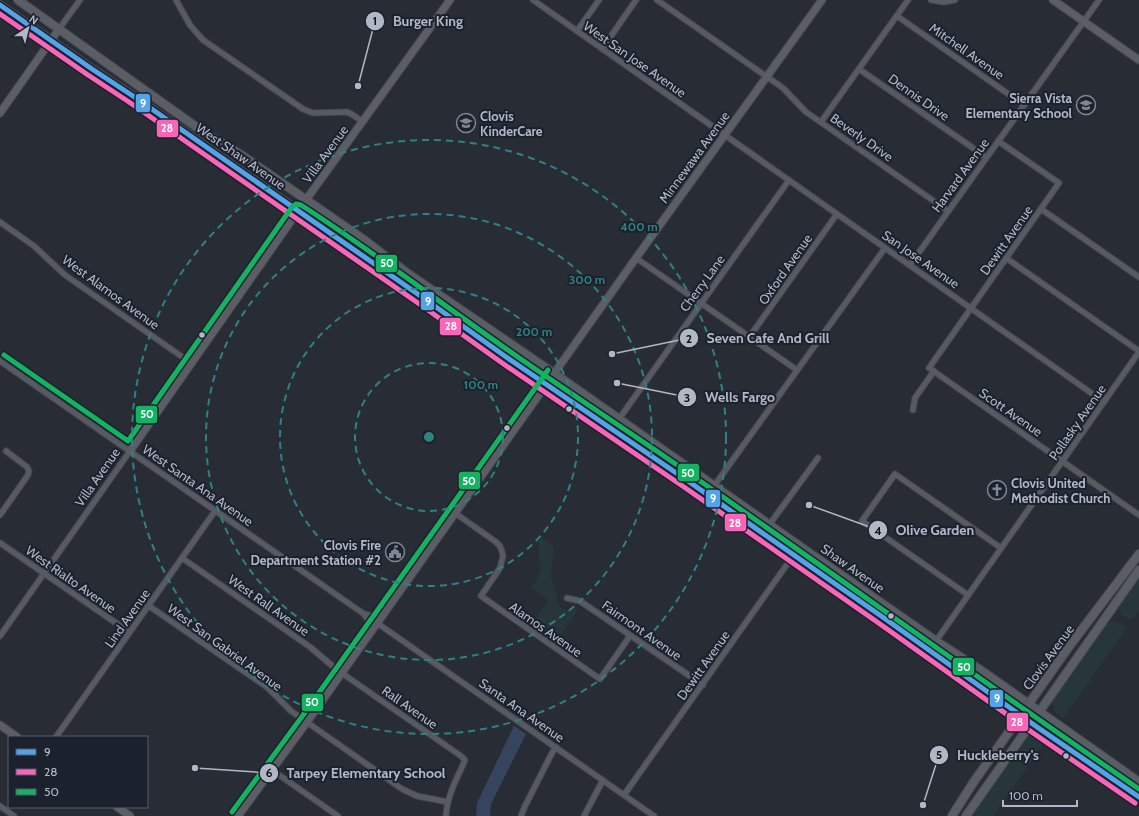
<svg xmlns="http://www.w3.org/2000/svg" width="1139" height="816" font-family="Cabin,sans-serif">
<rect width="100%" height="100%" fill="#282c34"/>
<g fill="#26363a">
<polygon points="540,536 554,547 551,578 557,595 557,599 558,605 562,609 567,610 579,608 556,642 531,625 548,600 531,588 540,574 541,571 538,538"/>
<path d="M1139,577V611L1134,617L1130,619C1124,618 1120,614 1119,608L1120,605Z"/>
<polygon points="1115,621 1118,622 1127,628 1063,718 1055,712 1052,702 1107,624 1110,622"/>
<polygon points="1030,734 1036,734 1046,741 993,816 972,816"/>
</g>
<polygon fill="#37445e" points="513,725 526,734 491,804 490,816 476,816 477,803 513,728"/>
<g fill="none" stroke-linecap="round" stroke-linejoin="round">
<defs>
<g id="street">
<polyline points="176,0 190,25 203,40 303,109 313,113 347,112 353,115 363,122"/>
<polyline points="533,0 1104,402"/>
<polyline points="657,0 783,88 806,112 948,211"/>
<polyline points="931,0 944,2 955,0"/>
<polyline points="897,16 1024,105"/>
<polyline points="59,29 80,0"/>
<polyline points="577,31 599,0"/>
<polyline points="602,49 636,0"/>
<polyline points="859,69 986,157"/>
<polyline points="821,122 908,0"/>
<polyline points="998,141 1059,183 929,368 1139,515"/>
<polyline points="1041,209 1139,277"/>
<polyline points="0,222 34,246 65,275 191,363"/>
<polyline points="636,258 797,370"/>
<polyline points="1006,258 1139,351"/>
<polyline points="910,265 1099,0"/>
<polyline points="750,336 837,214"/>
<path d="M0,361L364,614C368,620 371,623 371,631"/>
<polyline points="913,410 915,398 934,371"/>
<polyline points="619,419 789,180"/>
<polyline points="714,486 885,248"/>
<polyline points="455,513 496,542 500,546 502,552 503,556 500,568 481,596 600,679 630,636"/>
<polyline points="0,515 28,475 29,471 27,467 6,451"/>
<polyline points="769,525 818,458"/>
<polyline points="0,543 129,632"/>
<path d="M182,558L310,647L336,669L461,756L465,760C457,779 447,795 446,816"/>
<polyline points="968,595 862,521 895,474 1001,548"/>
<polyline points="567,598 580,601 703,685"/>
<polyline points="149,606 258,681 267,687 291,711 402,789 417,796 448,802"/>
<polyline points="364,614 373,616 381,607 392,599"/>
<polyline points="377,623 654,816"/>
<polyline points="0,636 130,451"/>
<polyline points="936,641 1139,352"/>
<polyline points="56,737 215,511"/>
<polyline points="272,770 338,816"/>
<polyline points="624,795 800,546"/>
<polyline points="0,806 14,816"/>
<polyline points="521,816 525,806 552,753 556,747"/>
<polyline points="584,816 603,780"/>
</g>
<g id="secondary">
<polyline points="1053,0 1139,60"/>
<polyline points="0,113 59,29"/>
<polyline points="130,451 298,211 450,0"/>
<polyline points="0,725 17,737"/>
<polyline points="117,807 130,816"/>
<polyline points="238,816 307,722 636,258 822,0"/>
</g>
<g id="primary">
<polyline points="18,0 202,131 243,156 295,192 363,239 407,273 562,379 811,554 936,641 982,671 1139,782"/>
<polyline points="0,5 92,69 133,96 422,297 509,359 688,481 884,618 1037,727 1139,797"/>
<polyline points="930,650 934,648 937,648 961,664 972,668"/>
<polyline points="952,816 973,783 1068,648 1139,554"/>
<polyline points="966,816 1139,570"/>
</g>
</defs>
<use href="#street" stroke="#46484f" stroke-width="7"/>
<use href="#secondary" stroke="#46484f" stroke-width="9"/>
<use href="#primary" stroke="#454851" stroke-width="10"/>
<use href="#street" stroke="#575a62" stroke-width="5"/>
<use href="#secondary" stroke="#5c5e66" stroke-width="7"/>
<use href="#primary" stroke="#5a5d64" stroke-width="8"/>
<defs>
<polyline id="bus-1" points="0,5 92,69 133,96 422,297 509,359 688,481 884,618 1037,727 1139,797"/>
<polyline id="bus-2" points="0,14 88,75 129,102 418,303 505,365 684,487 880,624 1033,733 1135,803"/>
<g id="bus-3">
<path d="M4,355L128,441L292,207L296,204L301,205C374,252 443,305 515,355C574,396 634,435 693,476C842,580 989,686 1139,789"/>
<polyline points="232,812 301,718 548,370"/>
</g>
</defs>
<use href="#bus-1" stroke="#1c212e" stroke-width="8"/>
<use href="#bus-2" stroke="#1c212e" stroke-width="8"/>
<use href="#bus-3" stroke="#1c212e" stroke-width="8"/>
<use href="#bus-1" stroke="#53a3e8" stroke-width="5"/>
<use href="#bus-2" stroke="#fa66b7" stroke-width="5"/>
<use href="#bus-3" stroke="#13b361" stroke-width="5"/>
</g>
<g fill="none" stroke="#2f837f" stroke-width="2" stroke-dasharray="7 5">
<circle cx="429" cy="437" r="74"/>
<circle cx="429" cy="437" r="149"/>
<circle cx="429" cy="437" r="223"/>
<circle cx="429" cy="437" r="297"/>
</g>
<defs>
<symbol id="school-ring" viewBox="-11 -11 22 22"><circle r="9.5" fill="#1c212e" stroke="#818692" stroke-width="1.5"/><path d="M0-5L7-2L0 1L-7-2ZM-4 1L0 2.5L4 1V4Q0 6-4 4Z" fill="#818692"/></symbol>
<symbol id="church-ring" viewBox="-11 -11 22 22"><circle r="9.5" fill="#1c212e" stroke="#818692" stroke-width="1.5"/><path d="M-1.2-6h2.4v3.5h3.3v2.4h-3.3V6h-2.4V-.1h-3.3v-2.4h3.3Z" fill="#818692"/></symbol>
<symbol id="civic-ring" viewBox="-11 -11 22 22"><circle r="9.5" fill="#1c212e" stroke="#818692" stroke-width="1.5"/><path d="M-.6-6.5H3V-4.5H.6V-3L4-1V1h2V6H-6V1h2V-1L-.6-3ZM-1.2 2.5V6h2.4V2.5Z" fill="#818692"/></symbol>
</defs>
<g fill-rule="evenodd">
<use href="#school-ring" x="1075" y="94" width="22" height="22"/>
<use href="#school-ring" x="455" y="112" width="22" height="22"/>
<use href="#church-ring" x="986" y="479" width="22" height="22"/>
<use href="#civic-ring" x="384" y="541" width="22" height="22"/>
</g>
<g fill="#b1b7c5" stroke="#1c212e" stroke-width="1.5">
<circle cx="202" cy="335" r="3.5"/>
<circle cx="569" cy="409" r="3.5"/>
<circle cx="507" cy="428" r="3.5"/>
<circle cx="891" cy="616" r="3.5"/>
<circle cx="1066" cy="756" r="3.5"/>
</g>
<g text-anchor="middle" stroke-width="4" stroke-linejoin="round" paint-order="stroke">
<g font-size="13" fill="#b1b7c5" stroke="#1c212e">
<text transform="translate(967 51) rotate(35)" y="5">Mitchell Avenue</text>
<text transform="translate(635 59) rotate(35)" y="5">West San Jose Avenue</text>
<text transform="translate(919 97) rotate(35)" y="5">Dennis Drive</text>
<text transform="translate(862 137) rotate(35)" y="5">Beverly Drive</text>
<text transform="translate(325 154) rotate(-54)" y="5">Villa Avenue</text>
<text transform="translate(241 156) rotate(35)" y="5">West Shaw Avenue</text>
<text transform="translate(694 157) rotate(-54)" y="5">Minnewawa Avenue</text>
<text transform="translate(960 175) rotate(-54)" y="5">Harvard Avenue</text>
<text transform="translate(1006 240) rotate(-55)" y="5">Dewitt Avenue</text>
<text transform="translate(921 259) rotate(35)" y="5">San Jose Avenue</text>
<text transform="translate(785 269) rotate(-55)" y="5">Oxford Avenue</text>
<text transform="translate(702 283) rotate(-54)" y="5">Cherry Lane</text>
<text transform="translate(111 292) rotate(36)" y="5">West Alamos Avenue</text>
<text transform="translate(1011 412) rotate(35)" y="5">Scott Avenue</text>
<text transform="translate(1077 422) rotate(-55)" y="5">Pollasky Avenue</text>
<text transform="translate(97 477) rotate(-55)" y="5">Villa Avenue</text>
<text transform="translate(198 485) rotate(35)" y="5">West Santa Ana Avenue</text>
<text transform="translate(853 568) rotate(35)" y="5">Shaw Avenue</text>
<text transform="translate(71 579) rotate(35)" y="5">West Rialto Avenue</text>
<text transform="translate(269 605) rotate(35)" y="5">West Rall Avenue</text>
<text transform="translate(127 618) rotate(-55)" y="5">Lind Avenue</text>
<text transform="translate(546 629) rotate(35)" y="5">Alamos Avenue</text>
<text transform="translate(642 630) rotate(35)" y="5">Fairmont Avenue</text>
<text transform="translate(225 647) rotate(36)" y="5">West San Gabriel Avenue</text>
<text transform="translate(1048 657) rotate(-54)" y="5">Clovis Avenue</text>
<text transform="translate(703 665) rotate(-55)" y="5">Dewitt Avenue</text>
<text transform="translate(410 707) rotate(35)" y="5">Rall Avenue</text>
<text transform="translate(522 710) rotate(35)" y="5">Santa Ana Avenue</text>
</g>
<g font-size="13" font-weight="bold" fill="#b1b7c5" stroke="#1c212e" text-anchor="end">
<text x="1072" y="103">Sierra Vista<tspan x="1072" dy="15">Elementary School</tspan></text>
<text x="480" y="121" text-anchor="start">Clovis<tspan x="480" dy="15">KinderCare</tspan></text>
<text x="1011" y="488" text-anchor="start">Clovis United<tspan x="1011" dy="15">Methodist Church</tspan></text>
<text x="381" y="550">Clovis Fire<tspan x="381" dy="15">Department Station #2</tspan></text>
</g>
</g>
<circle cx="429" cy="437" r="6" fill="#2f837f" stroke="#1c212e" stroke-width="2"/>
<g font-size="12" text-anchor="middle" font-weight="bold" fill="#2f837f" stroke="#1c212e" stroke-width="4" stroke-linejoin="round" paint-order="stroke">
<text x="639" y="231">400 m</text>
<text x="587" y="284">300 m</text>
<text x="534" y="336">200 m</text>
<text x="481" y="389">100 m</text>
</g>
<path fill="none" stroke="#b1b7c5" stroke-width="1.5" d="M358 86L375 21M612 354L689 338M617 383L687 397M809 505L878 530M923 805L939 755M195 768L269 773"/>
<g fill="#b1b7c5" stroke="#1c212e" stroke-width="1.5">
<circle cx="358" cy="86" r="4"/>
<circle cx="612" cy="354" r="4"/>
<circle cx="617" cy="383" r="4"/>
<circle cx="809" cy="505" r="4"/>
<circle cx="923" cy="805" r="4"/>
<circle cx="195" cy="768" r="4"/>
<circle cx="375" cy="21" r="10"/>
<circle cx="689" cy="338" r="10"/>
<circle cx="687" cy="397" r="10"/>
<circle cx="878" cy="530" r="10"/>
<circle cx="939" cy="755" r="10"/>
<circle cx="269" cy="773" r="10"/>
</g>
<g font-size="12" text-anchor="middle" font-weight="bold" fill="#111">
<text x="375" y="25">1</text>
<text x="689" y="343">2</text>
<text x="687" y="402">3</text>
<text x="878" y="535">4</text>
<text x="939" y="759">5</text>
<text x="269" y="777">6</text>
</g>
<g font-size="14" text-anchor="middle" font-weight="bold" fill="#b1b7c5" stroke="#1c212e" stroke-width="4" stroke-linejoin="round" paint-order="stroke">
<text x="428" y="26">Burger King</text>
<text x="768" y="343">Seven Cafe And Grill</text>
<text x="740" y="402">Wells Fargo</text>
<text x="935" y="535">Olive Garden</text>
<text x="998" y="760">Huckleberry's</text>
<text x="366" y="778">Tarpey Elementary School</text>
</g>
<g stroke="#1c212e" stroke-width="1.5">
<rect x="135" y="93" width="16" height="20" rx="4" fill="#53a3e8"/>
<rect x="156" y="119" width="23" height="19" rx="4" fill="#fa66b7"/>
<rect x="375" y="254" width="23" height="19" rx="4" fill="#13b361"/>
<rect x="420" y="291" width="15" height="20" rx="4" fill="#53a3e8"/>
<rect x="439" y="317" width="23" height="19" rx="4" fill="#fa66b7"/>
<rect x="135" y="405" width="23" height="19" rx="4" fill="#13b361"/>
<rect x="677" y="463" width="23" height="19" rx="4" fill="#13b361"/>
<rect x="458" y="471" width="23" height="19" rx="4" fill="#13b361"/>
<rect x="705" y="489" width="16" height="19" rx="4" fill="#53a3e8"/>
<rect x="724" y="513" width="23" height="19" rx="4" fill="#fa66b7"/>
<rect x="952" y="657" width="23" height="19" rx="4" fill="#13b361"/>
<rect x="989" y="689" width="15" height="19" rx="4" fill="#53a3e8"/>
<rect x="301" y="693" width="23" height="19" rx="4" fill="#13b361"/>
<rect x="1006" y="712" width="23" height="20" rx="4" fill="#fa66b7"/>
</g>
<g font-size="11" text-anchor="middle" font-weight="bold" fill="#fff">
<text x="143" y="107">9</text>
<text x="167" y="132">28</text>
<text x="387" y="267">50</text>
<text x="428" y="305">9</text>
<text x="451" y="330">28</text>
<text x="147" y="418">50</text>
<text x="688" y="477">50</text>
<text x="469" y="485">50</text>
<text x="713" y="502">9</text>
<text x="735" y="527">28</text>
<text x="964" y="671">50</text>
<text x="997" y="702">9</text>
<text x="312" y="706">50</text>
<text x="1017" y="726">28</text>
</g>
<rect x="8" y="736" width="140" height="72" fill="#1c212e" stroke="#585d6a"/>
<rect x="16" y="749" width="20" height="6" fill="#53a3e8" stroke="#585d6a"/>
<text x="44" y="756" font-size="12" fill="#b1b7c5">9</text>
<rect x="16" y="769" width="20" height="6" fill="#fa66b7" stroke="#585d6a"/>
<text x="44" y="776" font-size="12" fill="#b1b7c5">28</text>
<rect x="16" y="789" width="20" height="6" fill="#13b361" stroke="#585d6a"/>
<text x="44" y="796" font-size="12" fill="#b1b7c5">50</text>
<g transform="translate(28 28) rotate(35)" stroke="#1c212e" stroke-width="3" paint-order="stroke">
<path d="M0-3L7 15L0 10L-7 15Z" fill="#b1b7c5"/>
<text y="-6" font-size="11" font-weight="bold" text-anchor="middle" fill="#b1b7c5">N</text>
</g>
<path d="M1003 800v6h74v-6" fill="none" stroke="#b1b7c5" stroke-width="2"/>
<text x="1009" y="800" font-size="12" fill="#b1b7c5" stroke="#1c212e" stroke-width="3" paint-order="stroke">100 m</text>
</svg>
